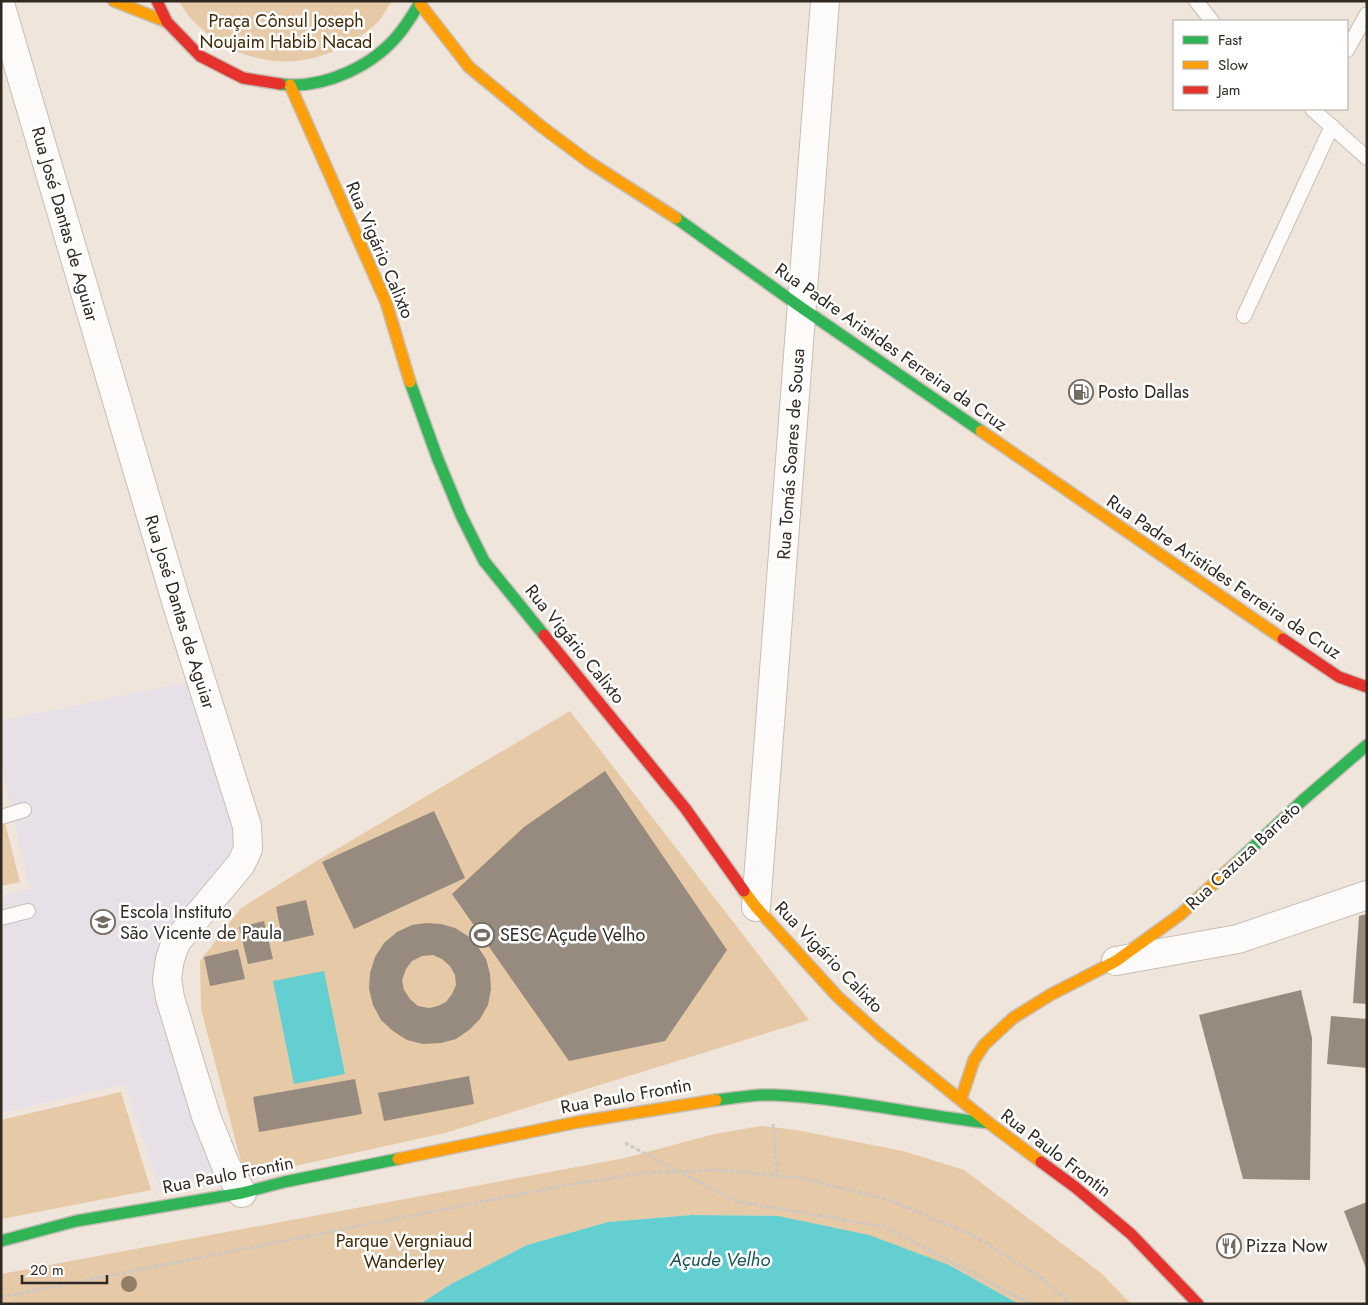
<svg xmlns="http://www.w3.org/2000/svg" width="1368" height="1305" font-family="Jost,sans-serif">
<rect width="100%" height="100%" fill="#efe5da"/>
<polygon fill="#e8e0e7" points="193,681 246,854 165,961 220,1176 159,1187 124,1084 1,1113 1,896 30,889 1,763 1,721"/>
<g fill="#e6c9a6">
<path d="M179,1H392C387,8 383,17 377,23C332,64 275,74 222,44C206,34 188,19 179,1Z"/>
<polygon points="570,711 809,1020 445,1133 245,1177 201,1009 200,961 241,908 310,865"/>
<polygon points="1,807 20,882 1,886"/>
<polygon points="121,1092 151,1190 1,1219 1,1120"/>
<polygon points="761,1126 796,1130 903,1151 964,1170 1101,1273 1131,1304 1019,1304 949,1265 778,1216 692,1215 608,1222 527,1245 451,1284 420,1304 1,1304 1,1274 625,1158 714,1134"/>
</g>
<g fill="#63cfd0">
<polygon points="324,971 345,1074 294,1084 273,981"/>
<polygon points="692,1215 778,1216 869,1235 949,1265 1019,1304 420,1304 451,1284 527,1245 608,1222"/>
</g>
<g fill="#968b7e" fill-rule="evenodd">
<polygon points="605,771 727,950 665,1041 569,1061 452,894 524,827"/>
<polygon points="434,811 465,878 354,929 322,862"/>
<polygon points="306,900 314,935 283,942 276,907"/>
<polygon points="1367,914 1367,1004 1353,1003 1359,916"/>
<polygon points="264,921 273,959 248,964 239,927"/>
<path d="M426,923L441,924L455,928L468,936L478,947L486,959L490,974L491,989L488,1005L480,1019L469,1030L456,1039L441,1043L423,1044L407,1040L393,1031L381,1020L373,1005L369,989L370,973L375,957L384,943L397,932L412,925ZM433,955L442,959L450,966L455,975L456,985L452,994L446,1002L438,1006L429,1008L418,1006L410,999L404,990L402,980L406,969L412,961L422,956Z"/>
<polygon points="238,949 245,979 210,986 204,957"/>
<polygon points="1301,990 1312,1038 1310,1180 1243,1179 1199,1015"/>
<polygon points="1331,1016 1367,1019 1367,1068 1327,1064"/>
<polygon points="469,1076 474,1104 384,1121 378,1093"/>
<polygon points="355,1079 362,1114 259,1132 253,1097"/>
<polygon points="1367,1202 1367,1271 1344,1211"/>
</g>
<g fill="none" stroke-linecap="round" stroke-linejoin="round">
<defs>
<g id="lane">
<polyline points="1196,1 1212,21"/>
<polyline points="1347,50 1367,14"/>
<polyline points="1312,109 1367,158"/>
<polyline points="1244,316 1332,126"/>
<polyline points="1,817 24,810"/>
<polyline points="1,918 28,911"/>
</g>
<g id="street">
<polyline points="1,7 176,601 247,826 248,849 241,864 176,942 170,959 167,979 170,998 206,1116 226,1166 242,1193"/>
<polyline points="756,907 825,1"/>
<polyline points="1116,961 1238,939 1367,895"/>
</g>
<g id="fast">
<path d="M280,84C324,90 376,65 402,30C409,21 415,11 421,1"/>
<polyline points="676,218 802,308 981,431"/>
<polyline points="410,382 437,457 461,515 484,561 544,635"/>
<polyline points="1237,862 1303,800 1367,745"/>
<path d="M716,1100C735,1098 755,1094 773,1095C846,1098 917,1115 989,1123"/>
<polyline points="1,1241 76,1221 242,1193 284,1182 398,1159"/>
</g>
<g id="slow">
<polyline points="114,1 167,22"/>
<polyline points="420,4 469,67 542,127 589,162 676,218"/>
<polyline points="290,85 386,302 410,382"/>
<polyline points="981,431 1283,639"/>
<polyline points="744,891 756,907 838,997 880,1035 989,1123 1041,1162"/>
<polyline points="961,1099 974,1060 984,1045 1013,1018 1050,995 1116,961 1181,914 1237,862"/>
<polyline points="398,1159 578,1122 716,1100"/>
</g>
<g id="jam">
<polyline points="157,1 167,22 200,56 243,78 280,84"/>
<polyline points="544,635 685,808 744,891"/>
<polyline points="1283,639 1339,677 1367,687"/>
<polyline points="1041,1162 1075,1187 1131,1234 1198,1304"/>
</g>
</defs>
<use href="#lane" stroke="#c6beb6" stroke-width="16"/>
<use href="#street" stroke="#c6beb6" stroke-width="30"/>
<use href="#fast" stroke="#c6beb6" stroke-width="14"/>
<use href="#slow" stroke="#c6beb6" stroke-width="14"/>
<use href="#jam" stroke="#c6beb6" stroke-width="14"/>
<g stroke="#ccc8c5" stroke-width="3" stroke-dasharray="4 2.5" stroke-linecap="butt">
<polyline points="773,1124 777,1176"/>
<polyline points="625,1143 735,1201 885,1227 1031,1304"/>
<polyline points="1,1297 567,1185 642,1173 719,1170 801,1178 890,1200 976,1237 1040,1277 1071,1304"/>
</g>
<use href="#lane" stroke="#fdfbf9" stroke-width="14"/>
<use href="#street" stroke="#fdfbf9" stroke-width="28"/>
<use href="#fast" stroke="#30b455" stroke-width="11"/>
<use href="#slow" stroke="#ff9f0a" stroke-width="11"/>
<use href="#jam" stroke="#e5322d" stroke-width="11"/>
</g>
<circle fill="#907e65" cx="129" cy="1284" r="8"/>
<defs>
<symbol id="fuel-ring" viewBox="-11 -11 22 22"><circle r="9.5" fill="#fff" stroke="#736b62" stroke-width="1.5"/><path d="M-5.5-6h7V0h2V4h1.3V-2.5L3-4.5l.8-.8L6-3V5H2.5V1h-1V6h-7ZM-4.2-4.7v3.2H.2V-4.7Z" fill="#736b62"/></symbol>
<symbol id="school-ring" viewBox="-11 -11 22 22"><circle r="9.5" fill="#fff" stroke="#736b62" stroke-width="1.5"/><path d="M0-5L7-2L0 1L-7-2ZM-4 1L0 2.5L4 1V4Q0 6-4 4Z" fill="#736b62"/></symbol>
<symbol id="stadium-ring" viewBox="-11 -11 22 22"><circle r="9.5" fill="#fff" stroke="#736b62" stroke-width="1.5"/><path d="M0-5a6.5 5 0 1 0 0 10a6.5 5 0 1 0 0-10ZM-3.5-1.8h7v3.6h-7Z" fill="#736b62"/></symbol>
<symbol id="restaurant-ring" viewBox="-11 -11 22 22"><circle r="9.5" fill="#fff" stroke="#736b62" stroke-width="1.5"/><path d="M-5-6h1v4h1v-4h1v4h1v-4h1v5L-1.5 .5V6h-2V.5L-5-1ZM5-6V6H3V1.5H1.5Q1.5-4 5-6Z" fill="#736b62"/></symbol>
</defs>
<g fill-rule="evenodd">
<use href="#fuel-ring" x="1067" y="378" width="28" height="28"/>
<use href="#school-ring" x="89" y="908" width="28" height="28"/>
<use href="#stadium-ring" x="468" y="921" width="28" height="28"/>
<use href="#restaurant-ring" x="1215" y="1232" width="28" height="28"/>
</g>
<g text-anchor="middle" stroke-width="5" stroke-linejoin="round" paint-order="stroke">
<g font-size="18" fill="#422905" stroke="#fff">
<text x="286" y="27">Praça Cônsul Joseph<tspan x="286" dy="21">Noujaim Habib Nacad</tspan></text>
<text x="404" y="1247">Parque Vergniaud<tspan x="404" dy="21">Wanderley</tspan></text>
</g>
<g font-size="18" fill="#302921" stroke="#fff">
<text transform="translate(65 224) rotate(74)" y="6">Rua José Dantas de Aguiar</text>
<text transform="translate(380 250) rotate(67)" y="6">Rua Vigário Calixto</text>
<text transform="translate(891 347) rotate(35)" y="6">Rua Padre Aristides Ferreira da Cruz</text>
<text transform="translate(791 454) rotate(-86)" y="6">Rua Tomás Soares de Sousa</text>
<text transform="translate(1224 577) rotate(34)" y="6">Rua Padre Aristides Ferreira da Cruz</text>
<text transform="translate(180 612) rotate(73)" y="6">Rua José Dantas de Aguiar</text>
<text transform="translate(575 644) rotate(51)" y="6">Rua Vigário Calixto</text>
<text transform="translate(1243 856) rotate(-43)" y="6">Rua Cazuza Barreto</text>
<text transform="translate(829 957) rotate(46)" y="6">Rua Vigário Calixto</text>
<text transform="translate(626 1096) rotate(-10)" y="6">Rua Paulo Frontin</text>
<text transform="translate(1056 1153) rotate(37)" y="6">Rua Paulo Frontin</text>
<text transform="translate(228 1175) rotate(-11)" y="6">Rua Paulo Frontin</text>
</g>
<g font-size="18" fill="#302921" stroke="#fff" text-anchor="start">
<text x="1098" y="398">Posto Dallas</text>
<text x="120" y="918">Escola Instituto<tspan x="120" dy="21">São Vicente de Paula</tspan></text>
<text x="500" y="941">SESC Açude Velho</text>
<text x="1246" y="1252">Pizza Now</text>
</g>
<g font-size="19" font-style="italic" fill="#195558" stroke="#fff">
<text x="720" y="1266">Açude Velho</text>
</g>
</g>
<rect width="1368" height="1305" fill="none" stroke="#302921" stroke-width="5"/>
<rect x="1173" y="20" width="175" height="90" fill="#ffffff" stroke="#aca9a6"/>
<rect x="1183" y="36" width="25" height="8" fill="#30b455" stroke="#aca9a6"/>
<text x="1218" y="45" font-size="15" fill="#302921">Fast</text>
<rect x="1183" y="61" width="25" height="8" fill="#ff9f0a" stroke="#aca9a6"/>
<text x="1218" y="70" font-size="15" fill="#302921">Slow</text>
<rect x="1183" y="86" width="25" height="8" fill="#e5322d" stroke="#aca9a6"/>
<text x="1218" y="95" font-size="15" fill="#302921">Jam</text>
<path d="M22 1275v8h85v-8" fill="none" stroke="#302921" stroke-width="2.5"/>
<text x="30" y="1275" font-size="15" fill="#302921" stroke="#ffffff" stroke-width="4" paint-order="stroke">20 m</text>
</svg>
